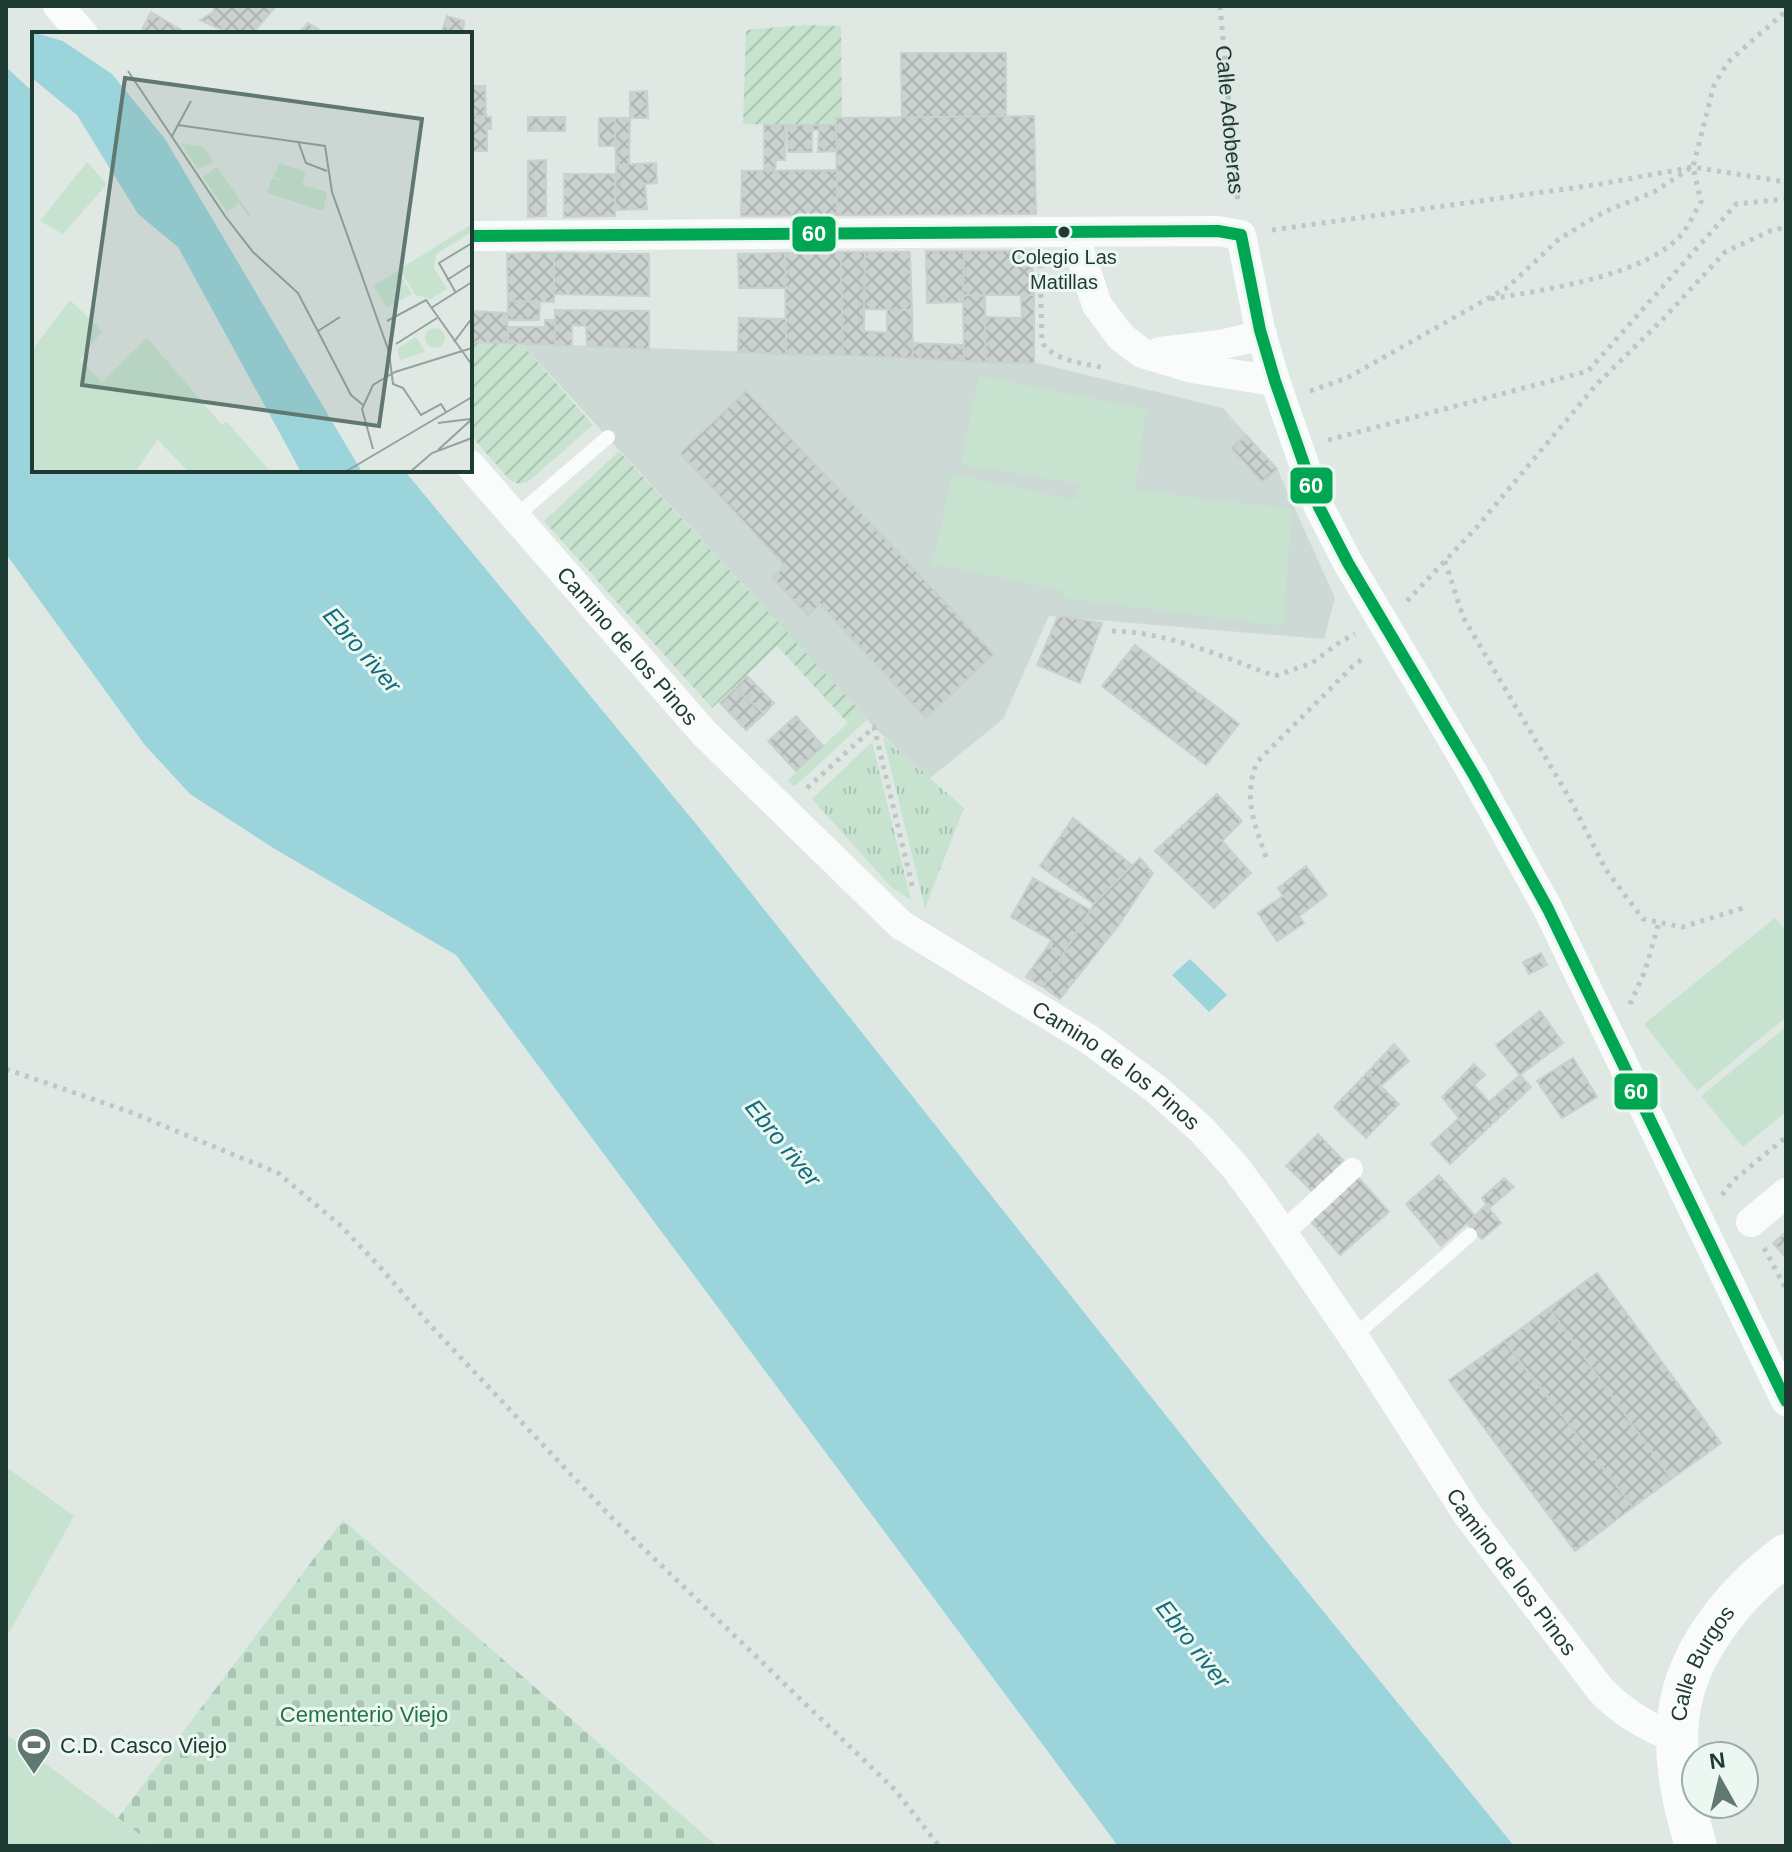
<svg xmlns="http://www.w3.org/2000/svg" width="1792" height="1852" font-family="Helvetica,sans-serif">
<defs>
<pattern id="grass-tufts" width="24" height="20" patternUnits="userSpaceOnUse" patternTransform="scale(2)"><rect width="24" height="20" fill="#c7e3cf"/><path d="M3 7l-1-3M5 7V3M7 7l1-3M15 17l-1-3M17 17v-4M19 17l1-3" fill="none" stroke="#aac4b2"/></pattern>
<pattern id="cemetery-stones" width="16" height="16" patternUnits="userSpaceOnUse" patternTransform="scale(2)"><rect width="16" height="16" fill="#c7e3cf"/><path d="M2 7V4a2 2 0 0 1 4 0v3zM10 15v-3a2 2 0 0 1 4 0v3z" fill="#aac4b2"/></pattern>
<pattern id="garden-furrows" width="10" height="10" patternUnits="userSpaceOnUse" patternTransform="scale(2)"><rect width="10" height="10" fill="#c7e3cf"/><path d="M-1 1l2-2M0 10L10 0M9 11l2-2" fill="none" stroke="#aac4b2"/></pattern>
<pattern id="building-cross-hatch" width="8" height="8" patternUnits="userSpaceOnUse" patternTransform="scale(2)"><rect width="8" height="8" fill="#cad1ce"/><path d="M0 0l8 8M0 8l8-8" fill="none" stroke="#adb4b1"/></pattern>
</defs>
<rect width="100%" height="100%" fill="#e0e8e4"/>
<polygon fill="#cdd9d4" points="521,343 1037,363 1223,408 1277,469 1335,598 1324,639 1049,616 1003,719 929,779 874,727"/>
<g fill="url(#grass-tufts)">
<polygon points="860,711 867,720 795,786 787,781"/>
<polygon points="883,737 964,808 925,908"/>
<polygon points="872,742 911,900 891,887 812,799"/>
</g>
<polygon fill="url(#cemetery-stones)" points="343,1520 717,1846 155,1846 118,1818"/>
<g fill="url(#garden-furrows)">
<polygon points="804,25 841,26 842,118 836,119 836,125 743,124 746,30"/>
<polygon points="470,342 521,343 593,425 529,481 519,484 510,480 470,435"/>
<polygon points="619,451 860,711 848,723 777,646 712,708 544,521"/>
</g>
<g fill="#c7e3cf">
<polygon points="979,376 1146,409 1135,490 1292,509 1283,626 1064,598 1064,591 933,564 952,474 1076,500 1081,484 961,464"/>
<polygon points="1775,918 1786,931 1786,1017 1697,1091 1644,1024"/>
<polygon points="1786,1027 1786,1112 1743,1147 1701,1096"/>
<polygon points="6,1467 74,1516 6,1638"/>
<polygon points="6,1734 155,1846 6,1846"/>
</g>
<g fill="#9bd4db">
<polygon points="6,67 34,93 34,470 404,470 701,830 1241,1510 1514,1846 1118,1846 456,955 275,849 190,794 144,744 6,554"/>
<polygon points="1190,959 1227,995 1209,1012 1172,975"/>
</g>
<g fill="url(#building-cross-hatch)" stroke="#c8d1cd" stroke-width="2">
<polygon points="215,6 276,6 252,34 226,34 227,32 200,20 213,12"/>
<polygon points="151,12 183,31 189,34 140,34"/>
<polygon points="447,16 464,21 463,34 441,34"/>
<polygon points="308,23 326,34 297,34"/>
<polygon points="901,53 1006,53 1006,116 902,118"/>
<polygon points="470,86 485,86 486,116 470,116"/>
<polygon points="647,91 648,118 630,118 630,92"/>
<polygon points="472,116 491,117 491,129 487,129 487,151 472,151"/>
<polygon points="1034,116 1036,214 837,215 836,118"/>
<rect x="528" y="117" width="37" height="14"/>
<rect x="599" y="118" width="16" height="28"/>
<polygon points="615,118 630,118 629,165 616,165"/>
<polygon points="764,125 785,125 785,160 776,160 775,171 764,171"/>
<polygon points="787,125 836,125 837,151 818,152 819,130 812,130 812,152 788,152"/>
<polygon points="546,160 546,216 528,217 528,161"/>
<polygon points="656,163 657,183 645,184 647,209 615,210 616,165"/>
<polygon points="837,170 837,215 741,216 742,171"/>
<polygon points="564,174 615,174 615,216 564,217"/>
<polygon points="926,251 964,251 963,302 927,303"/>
<polygon points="964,251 1031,251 1034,295 963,295"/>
<polygon points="841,252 843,355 786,354 785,253"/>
<polygon points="841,252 865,252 864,331 887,333 887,309 912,310 913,358 843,355"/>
<polygon points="865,252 910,252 912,310 864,309"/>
<polygon points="530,253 554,253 554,302 508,301 507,254"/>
<polygon points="554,253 649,254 649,296 554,294"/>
<polygon points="785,253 786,288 739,288 738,254"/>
<polygon points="963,295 985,296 986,362 964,361"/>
<polygon points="1021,295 1034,295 1034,363 986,362 985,317 1022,318"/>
<polygon points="508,301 540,302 539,320 507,320"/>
<polygon points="555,310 649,311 649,349 587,346 586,326 572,325 572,346 555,345"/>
<polygon points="470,311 507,313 508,343 470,342"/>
<polygon points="739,318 786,319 786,354 738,352"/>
<polygon points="545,320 555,320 555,345 508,343 508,327 545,327"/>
<polygon points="912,343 963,345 964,361 913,358"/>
<polygon points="746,391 994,654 926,718 820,604 808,616 772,577 785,566 680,453"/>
<polygon points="1246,435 1277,469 1262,482 1231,448"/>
<polygon points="1058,616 1102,623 1080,683 1037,665"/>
<polygon points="1135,645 1239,724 1206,765 1102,686"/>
<polygon points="747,676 774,703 764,714 735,688"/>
<polygon points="735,688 764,714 746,730 720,703"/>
<polygon points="796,716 823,746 796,771 768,741"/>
<polygon points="1217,794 1242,821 1222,841 1251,873 1214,908 1155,851"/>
<polygon points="1073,818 1132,865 1094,904 1040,866"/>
<polygon points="1140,858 1153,873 1118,926 1060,999 1043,987 1094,904"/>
<polygon points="1306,866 1327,895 1299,916 1304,923 1277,941 1258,913 1283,896 1278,888"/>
<polygon points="1033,878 1090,910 1062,956 1048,946 1051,940 1011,917"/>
<polygon points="1048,946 1062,956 1043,987 1026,977"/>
<polygon points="1541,953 1547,965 1529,974 1523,962"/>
<polygon points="1540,1011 1563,1043 1520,1075 1496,1045"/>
<polygon points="1394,1044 1409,1061 1381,1086 1367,1073"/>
<polygon points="1573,1058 1597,1097 1562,1118 1537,1081"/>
<polygon points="1474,1064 1485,1075 1474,1085 1489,1102 1520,1075 1531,1087 1450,1164 1431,1144 1459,1118 1442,1097"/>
<polygon points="1367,1073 1399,1104 1366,1138 1334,1107"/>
<polygon points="1318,1134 1344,1161 1314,1193 1286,1166"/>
<polygon points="1439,1175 1475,1216 1441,1246 1406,1204"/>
<polygon points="1357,1176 1389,1212 1340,1255 1309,1219"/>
<polygon points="1504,1178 1514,1187 1489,1208 1482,1198"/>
<polygon points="1486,1205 1501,1223 1482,1239 1467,1223"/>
<polygon points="1786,1232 1786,1258 1773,1243"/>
<polygon points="1597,1273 1721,1443 1671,1479 1549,1308"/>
<polygon points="1549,1308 1671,1479 1633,1507 1504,1341"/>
<polygon points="1504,1341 1633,1507 1575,1551 1449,1380"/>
</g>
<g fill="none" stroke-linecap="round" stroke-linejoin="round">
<g stroke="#bdc8c5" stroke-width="5" stroke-dasharray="4 6" stroke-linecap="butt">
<path id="s1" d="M1220,6L1238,204"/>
<polyline points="1272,230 1601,184 1693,167 1786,182"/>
<path d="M1040,264L1042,343C1057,362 1083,363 1105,368"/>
<path d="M1491,299C1546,289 1644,277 1682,234C1689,225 1695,212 1701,202L1693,167L1714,85L1728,62L1786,11"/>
<polyline points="1310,391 1347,378 1487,299 1508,287 1559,239 1604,212 1654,192 1689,169"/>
<polyline points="1328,440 1588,371 1736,204 1786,199"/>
<polyline points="1445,561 1463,617 1570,799 1606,870 1643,919 1682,927 1743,908"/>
<polyline points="1407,601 1476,528 1596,385 1664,318 1725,252 1770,231 1786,227"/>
<path d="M1112,631C1170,632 1222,657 1275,676L1312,663L1340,642L1355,634"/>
<polyline points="807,788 874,727 913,889"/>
<path d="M1266,857C1254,823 1243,798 1257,762L1352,667L1366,656"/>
<polyline points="1630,1004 1645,971 1659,922"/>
<polyline points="6,1069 130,1112 278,1173 339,1224 380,1267 431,1326 610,1516 895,1790 939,1846"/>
<polyline points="1722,1195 1734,1180 1786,1137"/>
<polyline points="1764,1248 1786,1289"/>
</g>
<g stroke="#fafcfb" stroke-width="14">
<polyline points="515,517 608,437"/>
<polyline points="1353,1337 1470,1235"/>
</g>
<polyline stroke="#fafcfb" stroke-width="22" points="1295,1222 1352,1169"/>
<g stroke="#fafcfb" stroke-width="30">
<polyline points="58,6 83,34"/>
<polyline points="1074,234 1097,305 1121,337 1142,353 1192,368 1275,381"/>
<polyline points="470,236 1218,231 1241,235 1260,330 1275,381 1319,507 1348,563 1475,777 1548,909 1786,1401"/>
<polyline points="1160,352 1220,345 1262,335"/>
<path id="s2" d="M470,465L704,733L901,925L1090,1040L1156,1089L1202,1130L1236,1168L1264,1206L1359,1345L1468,1515L1600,1689C1622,1713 1648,1727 1678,1739"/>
<polyline points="1751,1222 1786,1193"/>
</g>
<path stroke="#fafcfb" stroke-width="42" id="s3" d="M1696,1846C1682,1800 1671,1750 1681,1701C1693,1644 1740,1588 1786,1555"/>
<defs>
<polyline id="bus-1" points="470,236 1218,231 1241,235 1260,330 1275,381 1319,507 1348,563 1475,777 1548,909 1786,1401"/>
</defs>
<use href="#bus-1" stroke="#edf7f2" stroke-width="18"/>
<use href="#bus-1" stroke="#00a651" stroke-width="12"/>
</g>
<defs>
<symbol id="stadium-pin" viewBox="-11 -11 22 30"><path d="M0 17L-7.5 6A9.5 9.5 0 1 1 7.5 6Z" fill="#617870" stroke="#edf7f2"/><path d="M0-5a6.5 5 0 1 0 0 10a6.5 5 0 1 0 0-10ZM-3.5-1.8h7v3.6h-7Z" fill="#fff"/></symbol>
</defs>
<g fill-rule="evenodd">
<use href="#stadium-pin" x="14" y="1725" width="40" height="54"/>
</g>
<circle fill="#1d3b32" stroke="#edf7f2" stroke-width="3" cx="1064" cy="232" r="7"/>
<g text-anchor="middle" stroke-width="6" stroke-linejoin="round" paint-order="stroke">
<g font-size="20" fill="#1d3b32" stroke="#edf7f2">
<text x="1064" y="264">Colegio Las<tspan x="1064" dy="25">Matillas</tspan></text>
</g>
<g font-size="22" fill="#1d3b32" stroke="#edf7f2">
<text dy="8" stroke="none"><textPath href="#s1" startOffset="114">Calle Adoberas</textPath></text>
<text dy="8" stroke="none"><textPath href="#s2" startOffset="240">Camino de los Pinos</textPath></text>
<text dy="8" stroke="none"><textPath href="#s2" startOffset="888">Camino de los Pinos</textPath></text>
<text dy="8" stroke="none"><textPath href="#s2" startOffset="1536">Camino de los Pinos</textPath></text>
<text dy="8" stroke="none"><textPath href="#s3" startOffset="190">Calle Burgos</textPath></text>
</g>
<g font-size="22" fill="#237641" stroke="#edf7f2">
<text x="364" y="1722">Cementerio Viejo</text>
</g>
<g font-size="22" fill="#1d3b32" stroke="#edf7f2" text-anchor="start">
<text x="60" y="1753">C.D. Casco Viejo</text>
</g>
<g font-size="24" font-style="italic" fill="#116d7c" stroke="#edf7f2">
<text transform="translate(362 650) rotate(49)" y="8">Ebro river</text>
<text transform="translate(783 1143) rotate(51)" y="8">Ebro river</text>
<text transform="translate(1193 1644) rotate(52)" y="8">Ebro river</text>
</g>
</g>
<g transform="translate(32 32)">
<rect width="440" height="440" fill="#e0e8e4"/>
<path d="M115,306L190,393L195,390L239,440H157L70,350Z" fill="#c7e3cf"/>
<path d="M149,111L171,115L181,130L166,137ZM55,130L75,152L31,202L8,189ZM185,135L219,184L217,185L207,171L195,180L171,145ZM440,192V200L404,222L402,236L415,257L399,267L383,263L368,237ZM393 306a10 10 0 1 1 20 0a10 10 0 1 1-20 0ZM384,305L393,320L368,328L365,317Z" fill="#c7e3cf"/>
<path d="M247,131L274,140L270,153L295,160L291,179L235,161L240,146L261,152L242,145ZM366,239L373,251L351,265L374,252L380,262L355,276L342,254ZM38,268L70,299L48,328L126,407L103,440H0V318Z" fill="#c7e3cf"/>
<path d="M0,0L31,9L80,42L133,107L330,440H269L146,215L106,182L45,83L0,46Z" fill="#9bd4db"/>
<path fill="none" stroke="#92a39d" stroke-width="2" d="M96,39L193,184L221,220L266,261L319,363L331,373M146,93L293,114L300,160L357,320L361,352L371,356L389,383L409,372L414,380M140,104L159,69M266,109L274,131L295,139M415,248L440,232M424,261L407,231L440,211M399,276L440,250M355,289L394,268L440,333M286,299L308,285M422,310L440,286M364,312L405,286M406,391L438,387M341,417L330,377L341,353L363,340L440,316M406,418L440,387M313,440L440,365M378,440L400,421L440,406"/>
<path fill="#617870" fill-opacity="0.15" stroke="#617870" stroke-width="4" d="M93,46L390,87L347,394L50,353Z"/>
<rect width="440" height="440" fill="none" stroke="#1d3b32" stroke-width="4"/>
</g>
<g stroke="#edf7f2" stroke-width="3">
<rect x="791" y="215" width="46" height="38" rx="8" fill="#00a651"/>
<rect x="1289" y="466" width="45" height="39" rx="8" fill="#00a651"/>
<rect x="1613" y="1072" width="46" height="39" rx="8" fill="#00a651"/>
</g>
<g font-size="22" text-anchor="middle" font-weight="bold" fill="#fff">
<text x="814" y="241">60</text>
<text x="1311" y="493">60</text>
<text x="1636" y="1099">60</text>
</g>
<rect width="1792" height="1852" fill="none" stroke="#1d3b32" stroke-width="16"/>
<g transform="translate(1720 1780) rotate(352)"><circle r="38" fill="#edf7f2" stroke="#9aaca5" stroke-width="2"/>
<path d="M0-6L14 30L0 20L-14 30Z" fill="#617870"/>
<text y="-12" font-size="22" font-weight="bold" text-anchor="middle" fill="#1d3b32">N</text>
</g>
</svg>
